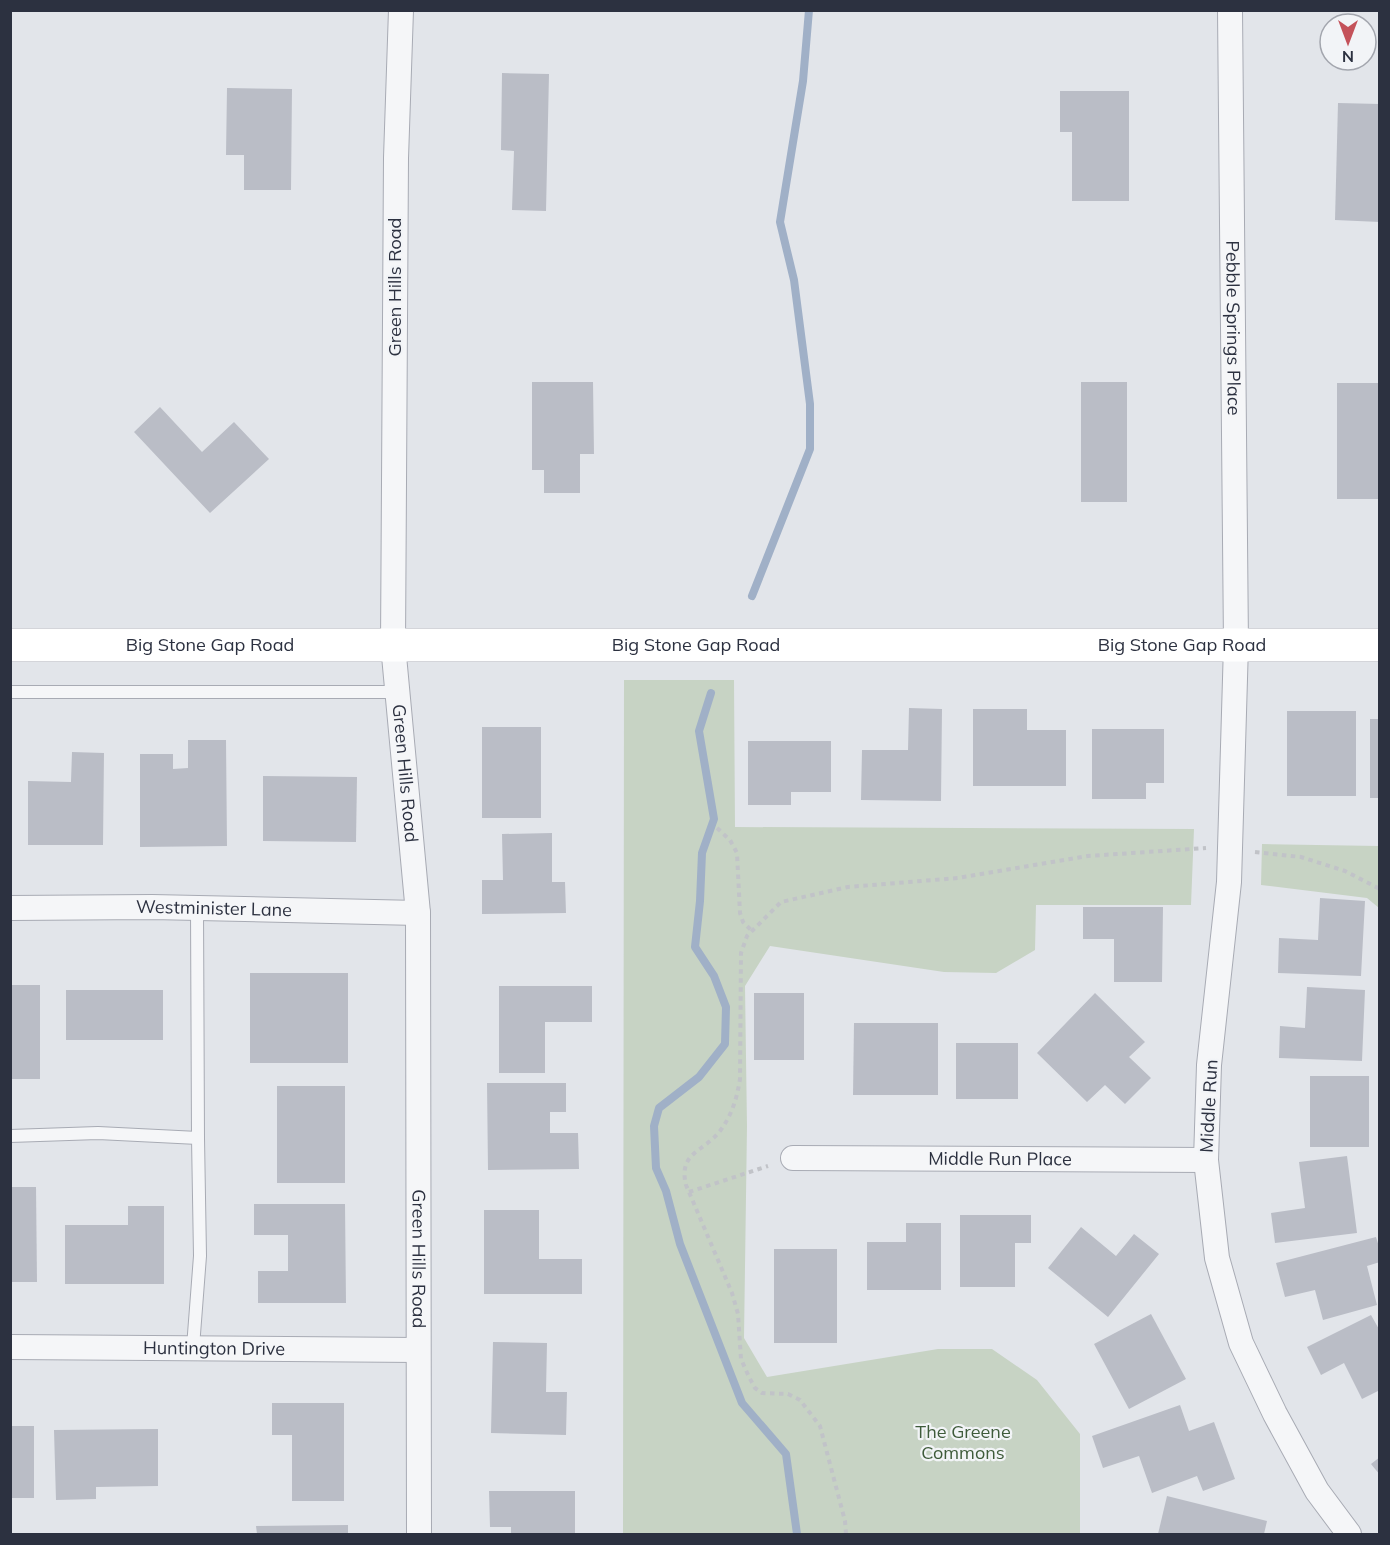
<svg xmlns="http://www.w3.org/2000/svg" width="1390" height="1545" font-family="Mulish,sans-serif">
<rect width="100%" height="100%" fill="#e2e5ea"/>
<g fill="#c7d3c4">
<polygon points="624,680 734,680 735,827 1194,829 1191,905 1036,905 1035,950 996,973 944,972 770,946 745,986 747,1126 744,1338 767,1377 938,1349 992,1349 1037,1380 1080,1434 1080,1534 623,1534"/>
<polygon points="1262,844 1379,846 1379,908 1367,898 1261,885"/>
</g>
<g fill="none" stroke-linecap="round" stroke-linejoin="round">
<g stroke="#a0b0c7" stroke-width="8">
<polyline points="752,596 810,449 810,404 794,280 780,222 803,81 809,10"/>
<polyline points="711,693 699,731 714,819 702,853 700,901 695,947 714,976 726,1007 725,1044 699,1077 659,1108 654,1126 656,1168 666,1191 680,1244 742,1403 786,1454 797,1534"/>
</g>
</g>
<g fill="#babdc6">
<polygon points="502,73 549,74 546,211 512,210 514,151 501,150"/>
<polygon points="227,88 292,89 291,190 244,190 244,155 226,155"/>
<polygon points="1060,91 1129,91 1129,201 1072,201 1072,132 1060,132"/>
<polygon points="1338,103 1380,104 1380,222 1335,220"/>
<polygon points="532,382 593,382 594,454 580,454 580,493 544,493 544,470 532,470"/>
<rect x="1081" y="382" width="46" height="120"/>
<rect x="1337" y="383" width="43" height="116"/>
<polygon points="160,407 202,452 234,422 269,459 210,513 134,432"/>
<polygon points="909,708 942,709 941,801 861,800 862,750 908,750"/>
<polygon points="973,709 1027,709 1027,730 1066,730 1066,786 973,786"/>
<rect x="1287" y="711" width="69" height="85"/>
<rect x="1370" y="719" width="10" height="79"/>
<rect x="482" y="727" width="59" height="91"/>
<polygon points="1092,729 1164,729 1164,783 1146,783 1146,799 1092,799"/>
<polygon points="188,740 226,740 227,846 140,847 140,754 173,754 173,769 188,768"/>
<polygon points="748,741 831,741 831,792 791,792 791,805 748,805"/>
<polygon points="72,752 104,753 103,845 28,845 28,781 71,782"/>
<polygon points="263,776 357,777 356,842 263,841"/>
<polygon points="552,833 552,882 565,882 566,913 482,914 482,880 503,880 502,834"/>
<polygon points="1320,898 1365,901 1361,976 1278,973 1279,938 1318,940"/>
<polygon points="1083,907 1163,907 1162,982 1114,982 1114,939 1083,939"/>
<rect x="250" y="973" width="98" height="90"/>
<rect x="10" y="985" width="30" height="94"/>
<polygon points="499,986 592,986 592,1022 545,1022 545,1073 499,1073"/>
<polygon points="1307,987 1365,990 1362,1061 1279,1058 1280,1026 1305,1028"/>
<rect x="66" y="990" width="97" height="50"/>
<rect x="754" y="993" width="50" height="67"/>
<polygon points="1095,993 1145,1042 1129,1057 1151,1078 1125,1104 1105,1085 1087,1102 1037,1053"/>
<polygon points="854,1023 938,1023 938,1095 853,1095"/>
<rect x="956" y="1043" width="62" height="56"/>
<rect x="1310" y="1076" width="59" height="71"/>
<polygon points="487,1083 566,1083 566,1112 550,1112 550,1133 578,1133 579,1169 488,1170"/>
<rect x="277" y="1086" width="68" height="97"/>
<polygon points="1347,1156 1357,1233 1275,1243 1271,1213 1305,1208 1299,1162"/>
<polygon points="10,1187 36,1187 37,1282 10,1282"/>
<polygon points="254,1204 345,1204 346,1303 258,1303 258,1271 288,1271 288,1235 254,1235"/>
<polygon points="128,1206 164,1206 164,1284 65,1284 65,1225 128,1225"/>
<polygon points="484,1210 539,1210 539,1259 582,1259 582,1294 484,1294"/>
<polygon points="960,1215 1031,1215 1031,1243 1015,1243 1015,1287 960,1287"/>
<polygon points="906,1223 941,1223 941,1290 867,1290 867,1242 906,1242"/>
<polygon points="1081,1227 1116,1256 1134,1234 1159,1254 1108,1317 1048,1268"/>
<polygon points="1376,1237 1380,1250 1380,1262 1367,1266 1377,1305 1323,1320 1315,1290 1285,1297 1276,1263"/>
<rect x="774" y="1249" width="63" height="94"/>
<polygon points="1151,1314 1186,1379 1129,1409 1094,1344"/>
<polygon points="1371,1315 1380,1331 1380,1390 1362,1399 1344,1363 1321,1375 1307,1347"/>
<polygon points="493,1342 547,1343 546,1392 567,1392 566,1435 491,1433"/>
<polygon points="272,1403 344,1403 344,1501 292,1501 292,1435 272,1435"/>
<polygon points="1180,1405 1189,1431 1214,1422 1235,1479 1203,1491 1197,1476 1152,1493 1139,1456 1103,1468 1092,1436"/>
<rect x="10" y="1426" width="24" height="72"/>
<polygon points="158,1429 158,1486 96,1487 96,1499 56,1500 54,1430"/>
<polygon points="1380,1457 1380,1475 1371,1464"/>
<polygon points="489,1491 575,1491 575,1534 511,1534 511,1527 490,1527"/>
<polygon points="1167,1496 1267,1521 1264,1534 1158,1534"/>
<polygon points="348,1525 348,1534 257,1534 256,1526"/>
</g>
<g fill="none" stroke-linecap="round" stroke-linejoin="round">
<defs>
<g id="lane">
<polyline points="10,692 397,692"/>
<polyline points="197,908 198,1138"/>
<polyline points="10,1136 98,1133 198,1138 200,1256 193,1347"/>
</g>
<g id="street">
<path id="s1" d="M401,10L396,158L393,645L418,913L419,1534"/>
<path id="s2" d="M1230,10L1236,645L1229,882L1209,1065L1206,1160L1217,1258L1241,1343L1275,1414L1317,1491L1349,1534"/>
<path id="s3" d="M10,908L152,907L418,913"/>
<path id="s4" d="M793,1158L1206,1160"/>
<path id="s5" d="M10,1347L418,1350"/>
</g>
<g id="secondary">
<path id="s6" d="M10,645H1380"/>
</g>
</defs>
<use href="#lane" stroke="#a8abb4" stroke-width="14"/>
<use href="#street" stroke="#a8abb4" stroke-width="26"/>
<use href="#secondary" stroke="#a8abb4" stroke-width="34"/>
<g stroke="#c1c3c8" stroke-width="4" stroke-dasharray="4.5 4.5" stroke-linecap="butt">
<polyline points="717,828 730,840 737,853 740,913 743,922 752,931"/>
<polyline points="1255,852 1301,857 1345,871 1380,889"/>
<polyline points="689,1192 768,1166"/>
<path d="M846,1534L845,1521L820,1426L800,1400L788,1394L762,1393L755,1388L749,1377L741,1359L738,1314L732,1293L686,1185C678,1152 704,1152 720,1131C732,1115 737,1098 740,1079L741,953L747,936L781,902L848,887L958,878L1088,856L1206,848"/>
</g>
<use href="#lane" stroke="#f5f6f8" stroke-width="12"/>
<use href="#street" stroke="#f5f6f8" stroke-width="24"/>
<use href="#secondary" stroke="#fff" stroke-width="33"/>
</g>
<g text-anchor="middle" stroke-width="4.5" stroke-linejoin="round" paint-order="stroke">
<g font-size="18" fill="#2c3140" stroke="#f2f4f7">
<text transform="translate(395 287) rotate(-90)" y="6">Green Hills Road</text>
<text dy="6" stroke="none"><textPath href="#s2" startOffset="318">Pebble Springs Place</textPath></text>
<text dy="6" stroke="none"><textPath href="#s6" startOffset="200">Big Stone Gap Road</textPath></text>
<text dy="6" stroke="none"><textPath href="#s6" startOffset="686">Big Stone Gap Road</textPath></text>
<text dy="6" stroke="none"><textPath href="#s6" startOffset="1172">Big Stone Gap Road</textPath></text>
<text dy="6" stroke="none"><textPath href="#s1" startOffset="764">Green Hills Road</textPath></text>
<text dy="6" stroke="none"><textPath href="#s3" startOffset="204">Westminister Lane</textPath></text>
<text transform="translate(1209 1106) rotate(-87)" y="6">Middle Run</text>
<text dy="6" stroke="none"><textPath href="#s4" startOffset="207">Middle Run Place</textPath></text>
<text dy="6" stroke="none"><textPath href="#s1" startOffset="1250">Green Hills Road</textPath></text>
<text dy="6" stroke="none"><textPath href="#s5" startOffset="204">Huntington Drive</textPath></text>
</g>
<g font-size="18" fill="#3e5b3a" stroke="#f2f4f7">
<text x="963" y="1438">The Greene<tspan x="963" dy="21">Commons</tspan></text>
</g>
</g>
<rect width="1390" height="1545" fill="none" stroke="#2c3140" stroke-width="24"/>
<g transform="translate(1348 42) rotate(180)"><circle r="28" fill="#f2f4f7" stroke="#a3a6ae" stroke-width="1.5"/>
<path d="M0-4.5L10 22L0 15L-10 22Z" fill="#c4525a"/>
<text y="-9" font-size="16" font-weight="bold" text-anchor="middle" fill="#2c3140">N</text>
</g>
</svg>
